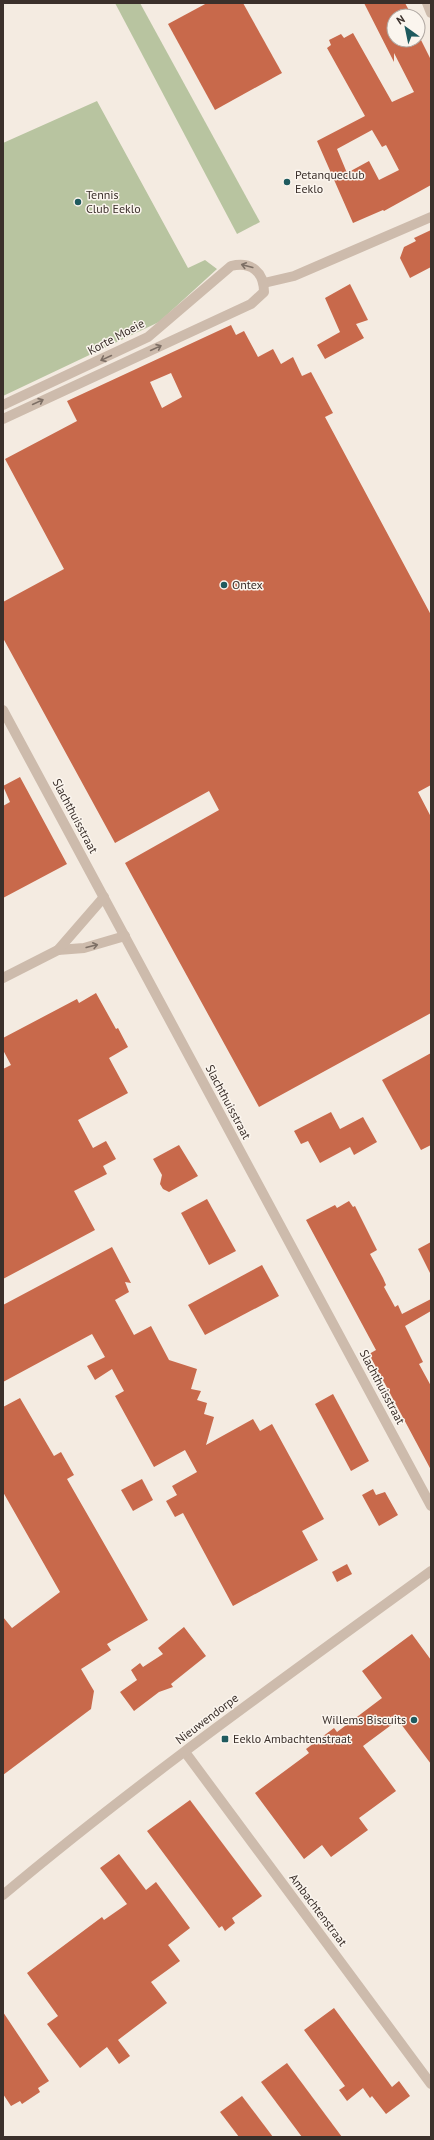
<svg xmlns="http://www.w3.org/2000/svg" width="434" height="2140" font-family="'PT Sans',sans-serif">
<rect width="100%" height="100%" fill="#f4ebe1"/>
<g fill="#b8c4a0">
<polygon points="115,3 140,3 260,222 237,234"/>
<polygon points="97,101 188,268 205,260 217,269 159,322 3,396 3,143"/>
</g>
<g fill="#c8694b" fill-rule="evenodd">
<polygon points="207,3 243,3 282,73 215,110 168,24"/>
<path d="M364,3H405L412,16H394V40H421L431,60V185L384,211L383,210L353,223L317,141L365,116L327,48L331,45L329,40L341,34L344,38L353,33L392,102L414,92L394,53V62ZM372,130L382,147L386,145L399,170L379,180L369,161L347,173L337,149Z"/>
<polygon points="431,230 431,267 410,278 400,258 404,247 416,241 414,238"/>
<polygon points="350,284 368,320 356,324 364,338 325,359 317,345 340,332 325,298"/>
<path d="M231,325L236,335L244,331L258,357L273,349L281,364L293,357L302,376L311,372L333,413L325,417L431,615V785L418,792L431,817V1013L259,1107L125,863L219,810L209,791L115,843L3,638V602L64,569L5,459L77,421L67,401ZM171,373L182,397L162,408L150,382Z"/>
<polygon points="20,777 67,864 3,898 3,806 10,802 3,786"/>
<polygon points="96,993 116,1029 118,1028 128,1047 109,1058 128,1093 78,1120 93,1148 106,1141 116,1159 103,1166 107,1174 74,1191 95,1230 3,1279 3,1069 11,1065 3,1050 3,1038 77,999 79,1003"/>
<polygon points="431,1053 431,1145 421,1150 382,1080"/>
<polygon points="331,1112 340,1129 363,1117 377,1142 354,1155 350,1147 320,1163 308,1141 301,1144 294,1131"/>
<polygon points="179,1145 198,1176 169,1192 163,1189 160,1184 162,1175 153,1159"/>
<polygon points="207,1199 236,1251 209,1265 181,1213"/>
<polygon points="349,1201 353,1207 355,1206 377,1250 370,1254 383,1278 386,1285 384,1287 395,1307 398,1305 402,1314 431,1299 431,1311 405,1326 423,1362 419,1364 431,1386 431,1470 369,1354 376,1350 306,1220 335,1205 337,1208"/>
<polygon points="431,1242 431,1275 418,1249"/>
<polygon points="112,1247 131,1283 125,1282 129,1292 115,1300 134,1335 151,1326 169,1360 197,1369 191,1389 201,1391 197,1400 207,1403 204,1414 214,1417 206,1445 253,1419 260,1431 272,1424 324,1519 302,1531 318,1560 233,1606 183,1513 175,1517 166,1501 177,1495 172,1486 197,1472 185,1450 154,1467 115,1396 124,1391 112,1369 95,1380 87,1366 105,1357 92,1334 3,1382 3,1305"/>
<polygon points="262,1265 279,1296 205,1335 188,1305"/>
<polygon points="333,1394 369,1461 351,1471 315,1404"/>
<polygon points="20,1398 54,1456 61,1452 74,1475 67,1479 148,1620 107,1644 111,1650 81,1669 94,1691 91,1709 3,1775 3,1617 12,1628 60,1592 3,1492 3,1407"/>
<polygon points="142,1479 153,1500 133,1511 121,1490"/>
<polygon points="373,1489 376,1495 385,1492 398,1515 379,1526 362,1495"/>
<polygon points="347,1564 352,1574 337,1582 332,1572"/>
<polygon points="184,1627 206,1656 171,1684 173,1687 159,1692 134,1711 120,1692 137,1680 131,1670 140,1663 143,1667 163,1654 158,1648"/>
<polygon points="412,1634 431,1660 431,1764 398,1720 363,1746 396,1791 359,1818 368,1830 331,1857 322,1845 304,1859 255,1793 309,1753 306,1749 334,1728 337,1732 382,1698 362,1671"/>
<polygon points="190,1800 262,1896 232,1918 235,1923 225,1931 222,1926 219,1928 147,1831"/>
<polygon points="119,1854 146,1890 156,1882 190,1928 168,1945 180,1961 151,1982 167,2003 118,2040 130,2056 119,2064 107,2047 80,2068 47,2024 58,2016 27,1973 102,1917 104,1920 127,1904 100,1868"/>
<polygon points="334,2008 392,2087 399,2081 410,2096 386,2114 372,2096 370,2098 363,2088 347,2101 339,2090 345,2086 304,2030"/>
<polygon points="3,2012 49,2081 38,2088 40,2092 22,2104 20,2101 11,2106 3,2094"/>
<polygon points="287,2063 342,2137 302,2137 261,2082"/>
<polygon points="242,2096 273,2137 239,2137 220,2112"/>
</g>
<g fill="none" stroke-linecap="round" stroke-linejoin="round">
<g stroke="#cdbbac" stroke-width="10">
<polyline points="427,3 431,13"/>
<polyline points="264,283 294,276 431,217"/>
<path d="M3,405L148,337L231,266C251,261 264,272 264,292L251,304L3,419"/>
<polyline points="3,710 431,1506"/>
<polyline points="58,950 84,948 125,936"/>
<polyline points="3,978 58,950 104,897"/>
<polyline points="185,1752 431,2084"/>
</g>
<path stroke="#cdbbac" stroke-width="10" d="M3,1895C140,1780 287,1676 431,1571"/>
</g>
<defs><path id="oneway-shaft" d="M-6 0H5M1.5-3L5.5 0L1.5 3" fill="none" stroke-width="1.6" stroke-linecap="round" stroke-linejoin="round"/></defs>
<g stroke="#7d6f65">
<use href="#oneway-shaft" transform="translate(247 266) rotate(-165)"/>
<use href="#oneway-shaft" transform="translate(156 348) rotate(-25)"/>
<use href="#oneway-shaft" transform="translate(106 358) rotate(155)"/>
<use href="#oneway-shaft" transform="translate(38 402) rotate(-25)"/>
<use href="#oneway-shaft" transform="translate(92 946) rotate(-14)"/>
</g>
<g fill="#1f5a5e" stroke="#fbf5ee" stroke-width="1.5">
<circle cx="287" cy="182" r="4"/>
<circle cx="78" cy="202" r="4"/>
<circle cx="224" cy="585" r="4"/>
<circle cx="414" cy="1720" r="4"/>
<rect x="221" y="1735" width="8" height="8" rx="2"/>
</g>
<g text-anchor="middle" stroke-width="3" stroke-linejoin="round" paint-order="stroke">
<g font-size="12" fill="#3b302b" stroke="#fbf5ee" text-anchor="start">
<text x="295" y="179">Petanqueclub<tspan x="295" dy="14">Eeklo</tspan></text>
<text x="86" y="199">Tennis<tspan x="86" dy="14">Club Eeklo</tspan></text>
<text x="232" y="589">Ontex</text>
<text x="406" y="1724" text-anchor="end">Willems Biscuits</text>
<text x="233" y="1743">Eeklo Ambachtenstraat</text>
</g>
<g font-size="12" fill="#3b302b" stroke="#fbf5ee">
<text transform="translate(116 337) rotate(-28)" y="4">Korte Moeie</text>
<text transform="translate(75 816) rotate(62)" y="4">Slachthuisstraat</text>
<text transform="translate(228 1102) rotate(62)" y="4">Slachthuisstraat</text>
<text transform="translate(382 1387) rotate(62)" y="4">Slachthuisstraat</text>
<text transform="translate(207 1719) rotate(-37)" y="4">Nieuwendorpe</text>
<text transform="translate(318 1910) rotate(53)" y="4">Ambachtenstraat</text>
</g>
</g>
<rect width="434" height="2140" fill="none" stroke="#3b302b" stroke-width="8"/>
<g transform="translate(406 28) rotate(327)"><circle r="19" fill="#fbf5ee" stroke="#aea6a0"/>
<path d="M0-3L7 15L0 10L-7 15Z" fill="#1f5a5e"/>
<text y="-6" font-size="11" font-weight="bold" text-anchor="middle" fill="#3b302b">N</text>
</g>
</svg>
